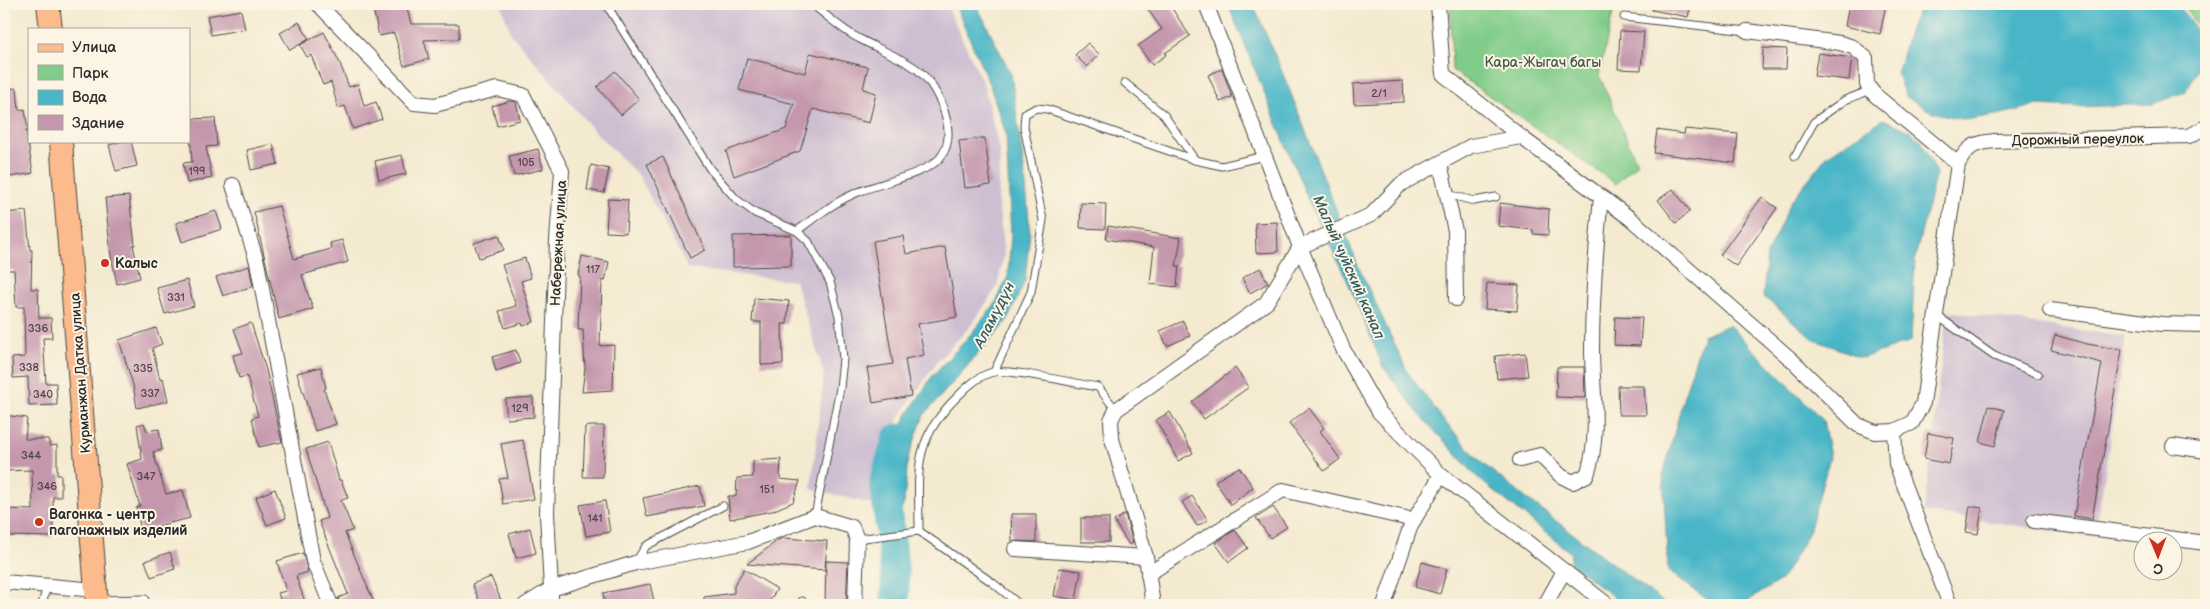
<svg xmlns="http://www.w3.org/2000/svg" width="2210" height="609" font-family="'Balsamiq Sans',sans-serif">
<rect width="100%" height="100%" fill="#fcf5e5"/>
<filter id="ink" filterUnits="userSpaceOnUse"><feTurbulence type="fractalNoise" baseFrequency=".02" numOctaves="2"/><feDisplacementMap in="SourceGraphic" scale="10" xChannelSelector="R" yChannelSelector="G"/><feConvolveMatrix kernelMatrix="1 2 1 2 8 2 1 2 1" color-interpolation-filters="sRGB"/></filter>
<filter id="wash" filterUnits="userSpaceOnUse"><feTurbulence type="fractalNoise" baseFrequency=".0096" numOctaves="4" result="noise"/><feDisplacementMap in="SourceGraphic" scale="20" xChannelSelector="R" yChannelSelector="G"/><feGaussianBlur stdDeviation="1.12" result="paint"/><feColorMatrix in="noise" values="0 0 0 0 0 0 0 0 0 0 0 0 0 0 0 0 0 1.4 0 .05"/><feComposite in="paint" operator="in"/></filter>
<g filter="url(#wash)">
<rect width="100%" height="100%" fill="#f4ead0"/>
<g fill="#cebed1">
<polygon points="501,4 946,4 984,85 1000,155 998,201 1004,255 997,287 973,323 937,362 901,414 879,464 872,504 811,489 824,374 795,281 688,269 639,176 597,134 511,34"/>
<polygon points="1947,311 2126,337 2095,537 1924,512"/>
</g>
<g fill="#81cc8a" stroke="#567c5a">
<polygon points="1450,4 1615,4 1599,75 1637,163 1616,184 1452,70"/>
<polygon points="2182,4 2206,4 2206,37"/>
</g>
<g fill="#4ab6c7" stroke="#3a7079">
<polygon points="955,4 976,4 1011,74 1025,176 1030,231 1025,281 1007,321 924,415 908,458 904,503 895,527 900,572 898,605 886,605 883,518 887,460 906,417 933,375 965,341 996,303 1008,276 1011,235 1006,134 990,86"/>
<polygon points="1228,4 1253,4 1288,86 1358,266 1408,373 1444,421 1482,463 1523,496 1667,605 1624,605 1570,563 1571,553 1479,479 1419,414 1383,367 1348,282 1307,197"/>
<path d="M1921,4H2173C2189,14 2207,41 2202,60C2199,71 2190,82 2185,92L2152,104L2078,107L2038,105L2002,114L1965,120L1932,112L1905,96L1897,74L1909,31Z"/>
<polygon points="1883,119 1910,131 1922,142 1936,173 1915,258 1911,341 1862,358 1815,340 1763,296 1767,254 1792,200 1827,156"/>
<polygon points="1729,325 1823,420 1830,457 1809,532 1782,579 1742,605 1715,605 1668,571 1663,476 1684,396 1703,336"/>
</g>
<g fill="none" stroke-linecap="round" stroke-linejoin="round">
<polyline stroke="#4ab6c7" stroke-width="29" points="895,605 895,575 884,481 897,438"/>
</g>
<g id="blocks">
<g fill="#c497ad">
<polygon points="372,4 406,4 411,24 459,24 459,39 424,40 429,59 404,66 394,33 379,36"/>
<polygon points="1144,4 1169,4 1190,36 1165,53 1166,55 1152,65 1138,46 1162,29"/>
<polygon points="1653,4 1691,4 1688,17 1652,10"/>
<polygon points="1849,4 1886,4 1880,34 1845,26"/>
<polygon points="241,10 245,29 211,35 207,16"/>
<polygon points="299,22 309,39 290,50 280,33"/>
<polygon points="1620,31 1644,32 1641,70 1618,69"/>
<polygon points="324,32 339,61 349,87 358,84 364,106 376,102 382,119 353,129 345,106 338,108 331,82 323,85 311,55 307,57 300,45"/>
<polygon points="1088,43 1099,54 1087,67 1075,55"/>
<polygon points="1763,48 1787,49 1786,69 1762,69"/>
<polygon points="810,53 868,67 863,89 876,93 869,123 813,109 800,151 734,176 726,151 786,129 794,104 739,90 747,58 805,73"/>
<polygon points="1818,53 1852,58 1849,80 1814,76"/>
<polygon points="1222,69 1232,97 1220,102 1208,75"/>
<polygon points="615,71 639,99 621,115 597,87"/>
<polygon points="1403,81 1404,102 1354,104 1353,84"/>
<polygon points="17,88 19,110 25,109 28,131 26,131 33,173 4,178 4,89"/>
<polygon points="510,101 516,102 520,120 497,126 492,106"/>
<polygon points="215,118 217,146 206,147 212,178 187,183 183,163 192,162 189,119"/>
<polygon points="1685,129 1738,134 1735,163 1654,153 1657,130 1684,134"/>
<polygon points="985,138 991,185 965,188 959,141"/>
<polygon points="122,141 131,141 137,166 116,171 109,145"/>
<polygon points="273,144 278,164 251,170 247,150"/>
<polygon points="538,149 543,169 514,176 509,156"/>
<polygon points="402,155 406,174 379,180 375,161"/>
<polygon points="663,157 705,250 690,258 647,164"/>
<polygon points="591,165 609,169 604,193 587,190"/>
<polygon points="1673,189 1690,211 1676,223 1658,200"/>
<polygon points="129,196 135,245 133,245 140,278 117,284 111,256 105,198"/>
<polygon points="1762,197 1777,208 1736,266 1720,255"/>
<polygon points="608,199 628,200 626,233 606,232"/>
<polygon points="1081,203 1106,204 1105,229 1080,228"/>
<polygon points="1500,203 1549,209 1548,235 1533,234 1533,230 1498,226"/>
<polygon points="279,206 294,259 331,249 330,243 342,240 348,262 302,275 313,309 279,319 254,212"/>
<polygon points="26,211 30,250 32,250 31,289 38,289 39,318 51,318 52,338 43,338 46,383 56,383 57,405 29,406 28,377 13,378 12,358 25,357 24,307 16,307 14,270 4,270 4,213"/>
<polygon points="216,211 222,229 182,242 176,223"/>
<polygon points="1277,222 1278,252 1256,253 1255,223"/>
<polygon points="1108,226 1181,238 1176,266 1179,266 1177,287 1150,284 1154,247 1106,239"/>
<polygon points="499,235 504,250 479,258 474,243"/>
<polygon points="791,235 791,266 733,267 733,236"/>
<polygon points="903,236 906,254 945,247 957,317 918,324 924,355 905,359 911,396 873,403 867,368 893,364 873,241"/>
<polygon points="582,256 609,262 605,281 602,280 600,346 614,345 613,390 582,392 585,368 583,330 578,330 580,276 578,275"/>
<polygon points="525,258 531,278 521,281 534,322 523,326 522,323 505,328 499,311 516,306 502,265"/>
<polygon points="249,266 253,286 223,296 216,277"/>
<polygon points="1260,268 1268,283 1250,293 1242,278"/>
<polygon points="187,280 194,306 165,314 157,288"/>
<polygon points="1487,283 1519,285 1517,311 1485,309"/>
<polygon points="754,298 789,301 787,324 782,324 783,364 761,365 761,322 752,322"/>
<polygon points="1615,317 1642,318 1640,346 1614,345"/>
<polygon points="1183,321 1190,336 1167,346 1160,331"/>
<polygon points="251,323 266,370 282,442 259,447 252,418 258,416 247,376 239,378 233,355 243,353 234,329"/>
<polygon points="156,328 162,344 152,348 160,379 163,378 168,401 137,408 133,385 119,340"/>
<polygon points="2055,335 2087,344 2122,350 2092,519 2074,516 2102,363 2051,350"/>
<polygon points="516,350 520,363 496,371 492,357"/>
<polygon points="1525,353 1528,376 1497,379 1495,356"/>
<polygon points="321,367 326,388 324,389 336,424 315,431 297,373"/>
<polygon points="1557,367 1584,367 1585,398 1556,397"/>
<polygon points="1235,368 1249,387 1204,419 1192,402"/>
<polygon points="1618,386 1644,386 1646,415 1619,415"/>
<polygon points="533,397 534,417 507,419 505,399"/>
<polygon points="1989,406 2004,410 1995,446 1980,442"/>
<polygon points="1309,408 1324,428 1320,431 1340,459 1324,471 1289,423"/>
<polygon points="1170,412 1193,453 1178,461 1156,420"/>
<polygon points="4,415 27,418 25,439 48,439 50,446 57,445 57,475 61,475 61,497 53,497 53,537 4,536 4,509 33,510 32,470 4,471"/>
<polygon points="144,423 147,431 159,429 162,450 153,452 166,494 183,490 190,518 141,530 136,508 140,506 127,464 142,459 137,425"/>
<polygon points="591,426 604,426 603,477 583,477 585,427"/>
<polygon points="1928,433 1954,438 1949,464 1924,459"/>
<polygon points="523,440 534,499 503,504 499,479 508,478 501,444"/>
<polygon points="328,442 339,480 341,480 348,498 341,500 353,530 345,533 375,605 340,605 338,598 348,594 319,521 327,518 306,449"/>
<polygon points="781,459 780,479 800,481 793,502 772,511 730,519 728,496 736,496 737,478 753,477 753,461"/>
<polygon points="1239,467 1253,487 1231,505 1215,481"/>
<polygon points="700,486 704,506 647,517 643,498"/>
<polygon points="275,489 286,518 267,525 256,497"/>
<polygon points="1192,496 1208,520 1197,526 1182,502"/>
<polygon points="605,501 610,532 586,536 580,505"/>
<polygon points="1970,506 1982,508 1978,534 1966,532"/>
<polygon points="1273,507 1287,527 1270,538 1256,518"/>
<polygon points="1011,514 1036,514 1036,542 1012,541"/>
<polygon points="1125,514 1133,543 1129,545 1114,521"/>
<rect x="1081" y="518" width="28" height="24"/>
<polygon points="530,528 536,553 516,558 509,534"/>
<polygon points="1235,530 1248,548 1229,562 1215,543"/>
<polygon points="784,538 827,541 825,570 747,564 778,540"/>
<polygon points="170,552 175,569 151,577 145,561"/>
<polygon points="303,553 308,572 296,576 305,602 294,605 282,605 278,593 286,591 277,561"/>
<polygon points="826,561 848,562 846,605 825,605"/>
<polygon points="1422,562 1447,569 1440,594 1415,587"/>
<polygon points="1059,568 1081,571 1076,600 1054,596"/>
<polygon points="744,569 777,589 767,605 704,605 704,597 734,593 734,586"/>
<polygon points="491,577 501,600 481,605 472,584"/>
<polygon points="650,584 655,605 605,605 603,593"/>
</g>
</g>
</g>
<g filter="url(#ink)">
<use href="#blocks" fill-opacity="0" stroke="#494844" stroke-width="1"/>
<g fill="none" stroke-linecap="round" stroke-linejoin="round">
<defs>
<g id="lane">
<polyline points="606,4 710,169 736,199 755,213 797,231 808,241 830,282 839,316 843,359 840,388 815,516"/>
<polyline points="1624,17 1747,31"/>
<polyline points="1125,83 1164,115 1195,160"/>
<polyline points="1795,156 1814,122 1845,100 1871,90"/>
<polyline points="1447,194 1474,201 1496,197"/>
<path d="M797,231C818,215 837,200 861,191C881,183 925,174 939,159C960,136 940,89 919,71C907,60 874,47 858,38C844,31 831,19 818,9L814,4"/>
<polyline points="1936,315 1994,356 2038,374"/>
<polyline points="994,372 1031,292 1043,220 1024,127 1025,114 1036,108 1047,109 1195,160 1222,166 1264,156"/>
<path d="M919,531C919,472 911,443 956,398C967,387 978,376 993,372C1008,368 1078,384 1098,387L1116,410"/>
<polyline points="857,539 919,531 993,583 1020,605"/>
<polyline points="635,563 646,546 723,506"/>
<polyline points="99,600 145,599 145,605"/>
<polyline points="802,601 802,605"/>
<polyline points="42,605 47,585"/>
</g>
<g id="street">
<polyline points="318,4 414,103 435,105 497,89 523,95 562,171 557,240 547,513 551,589 551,605"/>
<polyline points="1206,4 1300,247 1343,349 1379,412 1441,475 1608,605"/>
<path d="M1438,4L1443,74L1521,137L1631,219L1793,361L1858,425L1875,432L1894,431L1912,423L1923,403L1958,164C1968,146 1974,143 1995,141L2189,136L2206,127"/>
<polyline points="1747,31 1840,43 1853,47 1866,58 1867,85 1875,95 1958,164"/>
<polyline points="1440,163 1455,231 1456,299"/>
<polyline points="233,185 257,262 313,561 331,605"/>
<polyline points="2050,310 2162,324 2206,325"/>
<polyline points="1894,431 1896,464 1950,605"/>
<polyline points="2173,446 2206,451"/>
<path d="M1520,460L1540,455L1561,476L1573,482L1587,475C1601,436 1592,390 1592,350C1592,299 1596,247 1601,197"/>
<polyline points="2034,521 2206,543"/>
<polyline points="1015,549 1146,557"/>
<polyline points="1148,574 1283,490 1414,520"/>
<polyline points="4,582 96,590"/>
<polyline points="525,605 551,589 635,563 748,542 815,516 852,527 857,539 855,605"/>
<polyline points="1153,605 1146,557 1112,439 1111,420 1116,410 1266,303 1300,247 1371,215 1401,184 1471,146 1521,137"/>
<polyline points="1384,605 1411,525 1441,475"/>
<polyline points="1545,605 1564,571"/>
</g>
<g id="primary">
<polyline points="48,4 51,29"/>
<polyline points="61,141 97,605"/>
</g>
</defs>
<use href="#lane" stroke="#494844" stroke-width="9"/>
<use href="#street" stroke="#494844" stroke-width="16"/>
<use href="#primary" stroke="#494844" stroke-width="24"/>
<use href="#lane" stroke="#fff" stroke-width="7"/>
<use href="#street" stroke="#fff" stroke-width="14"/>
<use href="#primary" stroke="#fbbb8c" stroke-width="22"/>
</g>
</g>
<g fill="#c8321e" stroke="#fcf5e5" stroke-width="2">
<circle cx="105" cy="263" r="5"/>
<circle cx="39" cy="522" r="5"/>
</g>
<g text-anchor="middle" stroke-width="4" stroke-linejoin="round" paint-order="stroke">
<g font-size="11" fill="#51464c">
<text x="1379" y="97">2/1</text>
<text x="526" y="166">105</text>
<text x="197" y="175">199</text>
<text x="593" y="273">117</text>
<text x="176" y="301">331</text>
<text x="38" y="332">336</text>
<text x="29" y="371">338</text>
<text x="143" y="372">335</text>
<text x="150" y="397">337</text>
<text x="43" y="398">340</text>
<text x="520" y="412">129</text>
<text x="31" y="459">344</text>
<text x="146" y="480">347</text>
<text x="47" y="490">346</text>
<text x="767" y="493">151</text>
<text x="595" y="522">141</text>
</g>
<g font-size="14" fill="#455b48" stroke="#fcf5e5">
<text x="1543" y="67">Кара-Жыгач багы</text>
</g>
<g font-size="14" fill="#2b2b2b" stroke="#fcf5e5">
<text transform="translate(2078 139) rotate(-1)" y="5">Дорожный переулок</text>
<text transform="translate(558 243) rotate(-87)" y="5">Набережная улица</text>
<text transform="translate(80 373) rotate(-94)" y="5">Курманжан Датка улица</text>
</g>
<g font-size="14" font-weight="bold" fill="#2b2b2b" stroke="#fcf5e5" text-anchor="start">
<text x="115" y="268">Калыс</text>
<text x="49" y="519">Вагонка - центр<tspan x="49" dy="16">пагонажных изделий</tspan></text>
</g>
<g font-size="15" font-style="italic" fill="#365c62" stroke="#fcf5e5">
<text transform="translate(1349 267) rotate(66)" y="5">Малый чуйский канал</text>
<text transform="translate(994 315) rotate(-63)" y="5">Аламүдүн</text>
</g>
</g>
<rect width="2210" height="609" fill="none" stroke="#fcf5e5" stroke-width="20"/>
<rect x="28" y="28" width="162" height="115" fill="#fcf5e5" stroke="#a8a49b"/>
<rect x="38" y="44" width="25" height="8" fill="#fbbb8c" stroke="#a8a49b"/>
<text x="72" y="52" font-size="15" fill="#2b2b2b">Улица</text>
<rect x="38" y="65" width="25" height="15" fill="#81cc8a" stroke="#a8a49b"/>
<text x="72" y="78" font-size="15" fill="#2b2b2b">Парк</text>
<rect x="38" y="90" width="25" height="15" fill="#4ab6c7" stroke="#a8a49b"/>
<text x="72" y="102" font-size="15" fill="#2b2b2b">Вода</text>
<rect x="38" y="115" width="25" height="15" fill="#c497ad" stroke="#a8a49b"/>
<text x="72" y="128" font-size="15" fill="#2b2b2b">Здание</text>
<g transform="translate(2158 556) rotate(179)"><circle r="24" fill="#fcf5e5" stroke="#a8a49b"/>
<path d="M0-4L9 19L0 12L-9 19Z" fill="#c8321e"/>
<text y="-8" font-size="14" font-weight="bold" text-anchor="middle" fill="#2b2b2b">С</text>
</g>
</svg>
